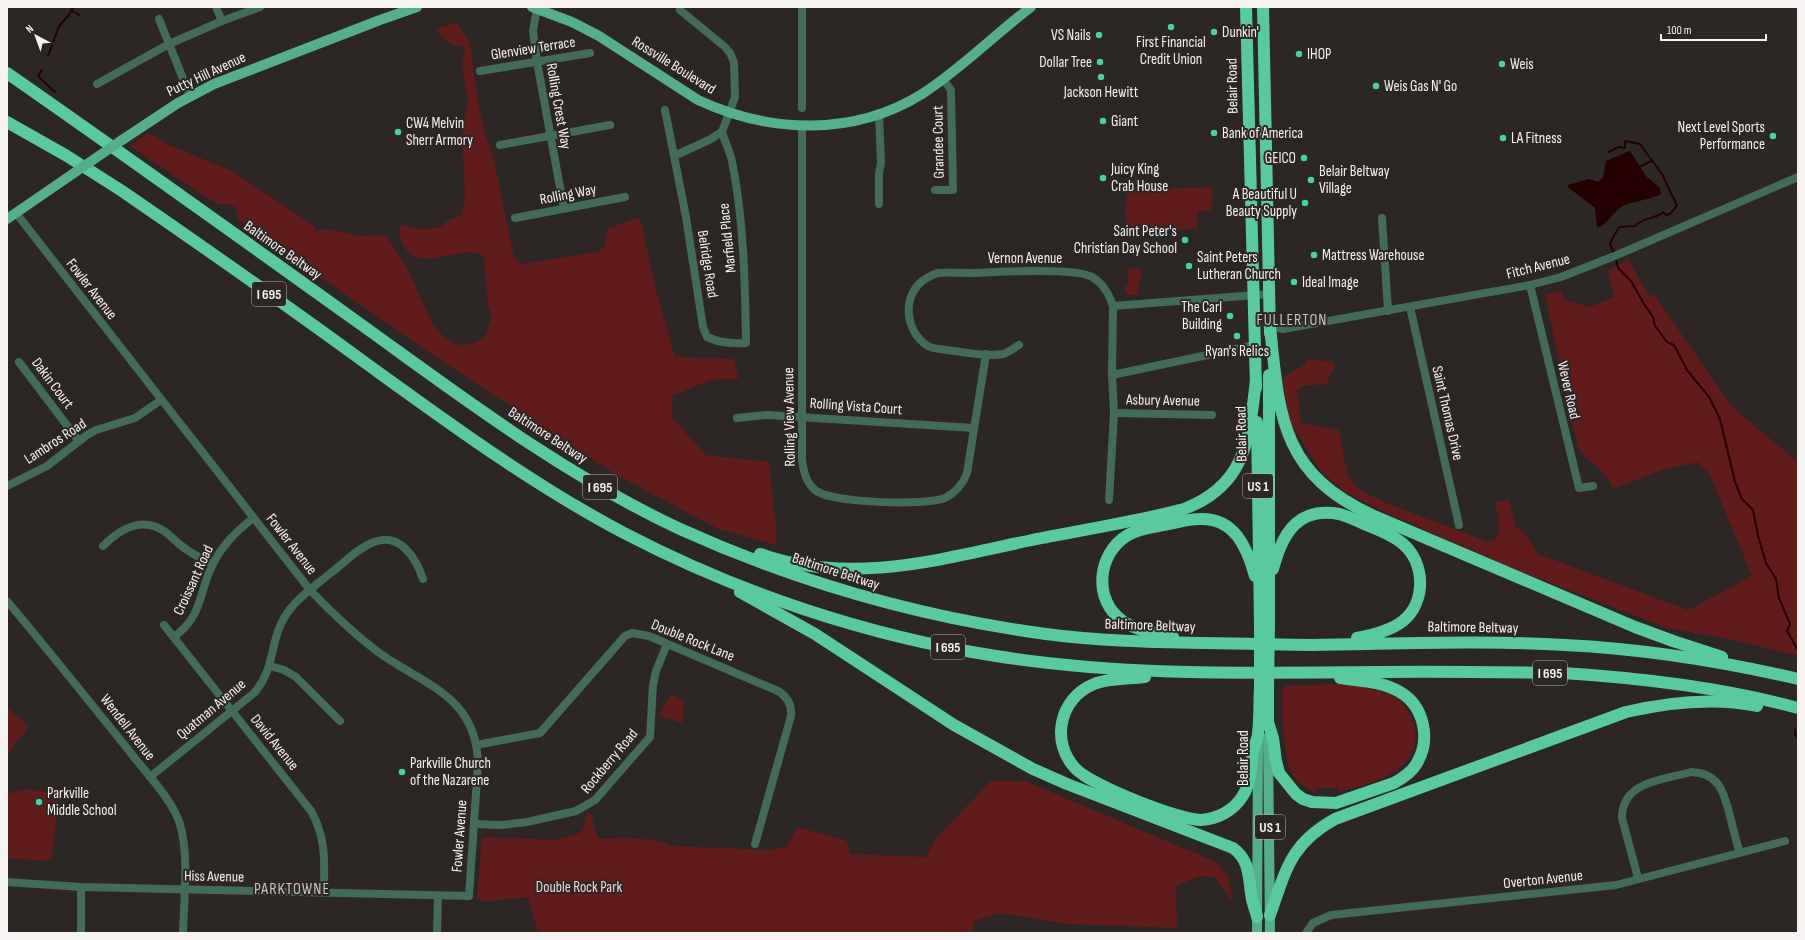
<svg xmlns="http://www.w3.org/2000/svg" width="1805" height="940" font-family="'Sofia Sans Condensed',sans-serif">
<rect width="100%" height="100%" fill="#2c2625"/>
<g fill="#601c1a">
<path d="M457,22L470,43L477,94L483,127L495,165L514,257L521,264L598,252L605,246L607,229L640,217L656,290L675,357L734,359L739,378L711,380L672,396V418L706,455L769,462L777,537L775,545L719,529L618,476L430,353L281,250L278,243L274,239L267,238L238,219L235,207L229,204H217L130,146L149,133L169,145L232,171L313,225L316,231L328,229L360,236L386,235L408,270L433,325L444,337L457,345L475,343L485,337L492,316L488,305L484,256C460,241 421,277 403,245C399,238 398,231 401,224L421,230L442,227L448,220L462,215L465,197L462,129L468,102L462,64L465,50L461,45C451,48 443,38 437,31L441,27Z"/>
<polygon points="1213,187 1211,211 1197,211 1197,229 1125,232 1127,190"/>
<path d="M1628,259L1649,296L1654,294L1731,406L1798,462V656L1729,639L1667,628L1517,570L1382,511L1344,492L1320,470L1290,422L1282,377L1303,366L1308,359L1332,362L1335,366L1326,384L1303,386L1297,390L1301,423L1339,430L1347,473L1357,488L1384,502L1488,542L1495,540C1502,528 1498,515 1495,502L1509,500L1516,527L1526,535L1538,554L1688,610L1752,576L1710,475L1698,462L1665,469L1613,489C1607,471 1588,464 1578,448L1545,295L1560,291L1566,300L1590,307L1614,297L1608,271Z"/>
<polygon points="1139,268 1141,269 1141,281 1139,281 1138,295 1127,295 1124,288 1128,283 1128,269"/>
<path d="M1341,684C1358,687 1381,688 1397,698C1406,705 1413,718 1415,729C1422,771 1371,784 1339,792L1338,788H1316V793C1308,789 1296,783 1292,774C1282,753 1283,717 1282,694L1285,686Z"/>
<polygon points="671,694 684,701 682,723 659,716"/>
<polygon points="7,707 29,727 10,751 7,753"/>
<path d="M991,781H1025L1216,862L1228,876L1233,902L1214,877L1200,876L1176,886L1177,928L1068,924L1000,913L974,921L973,933H538L528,897L483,902L477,898L482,837L555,840C568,836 572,838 583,830L587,812L592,815L594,829L599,839C623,838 651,837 673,846L772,850L787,847L797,827L847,841L850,854L926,857L936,838Z"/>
<polygon points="25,789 59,794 52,857 47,861 7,858 7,794"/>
</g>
<path fill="#240000" d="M1630,151L1646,176L1660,188L1661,194C1648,201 1634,200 1621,207C1612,213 1607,225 1597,228L1595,208L1569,188L1568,185L1589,179L1598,182L1603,177L1606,161Z"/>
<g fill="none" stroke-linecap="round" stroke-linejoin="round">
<g stroke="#240000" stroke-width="2">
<polyline points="71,10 79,15"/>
<polyline points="48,56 59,26 69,15 73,7"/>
<polyline points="42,70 38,76 55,92"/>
<path d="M1608,152L1619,147L1625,148V141L1640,144L1645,151L1662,174L1677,206L1670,214L1666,215L1663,212C1654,220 1643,217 1635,226L1619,227L1610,243L1614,254"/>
<polyline points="1637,168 1651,161"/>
<polyline points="1616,259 1618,268 1631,281 1644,304 1653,317 1655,326 1667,342 1674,345 1687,370 1709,397 1720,419 1735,482 1742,499 1753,510 1758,536 1766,563 1776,579 1779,598 1790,624 1787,631 1798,650"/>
<polyline points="1795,729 1795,735 1798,737"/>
</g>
<g stroke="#426b59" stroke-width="8">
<polyline points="216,7 222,21"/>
<polyline points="802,7 802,108"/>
<polyline points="537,8 533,31 537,62 564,209"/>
<polyline points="159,19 190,96"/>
<polyline points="480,71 590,53"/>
<polyline points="97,84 169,44 222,21 260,7"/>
<path d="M665,110L686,217L703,327L707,337C720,343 731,344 746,343C745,283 744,221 732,161C730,152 725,142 722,132"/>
<polyline points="879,113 881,163 879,173 879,204"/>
<path d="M802,126V460C804,472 805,481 815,490C830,503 925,506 945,498C955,493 963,484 967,473L986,354"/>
<polyline points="500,145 610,125"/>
<polyline points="674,156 709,140 722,132 735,97 734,62 730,53 725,47 680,10 680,7"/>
<polyline points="935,190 953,190 951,90 943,79"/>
<polyline points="515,218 625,197"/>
<polyline points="1382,218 1388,311"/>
<polyline points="1530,285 1579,488 1593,486"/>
<polyline points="1113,306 1269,294"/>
<polyline points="1410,307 1459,525"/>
<polyline points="1270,326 1283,329 1530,285 1561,277 1617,255 1798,177"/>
<path d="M1019,345C1014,348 1008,353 1003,354C986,357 964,352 946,350C940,349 934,349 928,346C904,332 901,292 927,278C930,276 934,274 938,273C949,272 961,273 971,273C994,272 1076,267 1092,277C1103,283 1109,294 1113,306L1112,375L1114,413L1109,500"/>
<polyline points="19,362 78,440"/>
<polyline points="1112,375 1255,345"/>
<polyline points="1114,413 1212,415"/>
<polyline points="737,418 767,415 974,428"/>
<polyline points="7,486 47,466 87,435 96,430 135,418 161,400"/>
<path d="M103,546C120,529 141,516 164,531C171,536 176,542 183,547C192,554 202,559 212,564"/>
<path d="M7,601C49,651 89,701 130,752C146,773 172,799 180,824C189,855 184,900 183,933"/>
<path d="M164,625L311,811C327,839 324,863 324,892"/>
<path d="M174,637C203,615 198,595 212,566C221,546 236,532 253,518"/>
<polyline points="270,666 284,670 296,677 340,721"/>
<path d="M476,745L540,733L625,636L632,633L649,636L778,691C788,697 792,705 791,716L755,844"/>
<path d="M150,777L254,693C276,668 269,643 284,618C295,599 315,586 332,572C345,562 358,548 374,542C400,532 416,558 423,579"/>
<polyline points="475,824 502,825 527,822 576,811 595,800 650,737 653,685 656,671 667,644"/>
<path d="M1638,878L1622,818C1622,781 1663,780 1691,772C1720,773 1724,793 1730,816C1733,828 1736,841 1740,853"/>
<path d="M7,882L81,887L469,896L478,764C477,696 424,685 378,652C353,633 331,612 310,590L16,213"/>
<polyline points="81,887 81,933"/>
<polyline points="437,933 438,896"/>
<polyline points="1306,933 1313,923 1331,915 1616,885 1785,841"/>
</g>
<g stroke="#54af8a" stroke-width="10">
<path d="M532,7L572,22L599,36L698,100C769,133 853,137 922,94C961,69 994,35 1031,7"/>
<polyline points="122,140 178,103 214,84 380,20 417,7"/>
<polyline points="7,219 74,173"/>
<polyline points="1268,737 1270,933"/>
<polyline points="1257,933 1258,741"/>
</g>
<g stroke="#59ca9d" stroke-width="12">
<polyline points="1246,7 1256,388"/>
<polyline points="1263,7 1270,333"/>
<path d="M7,73C125,155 242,239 359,323C462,397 564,475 680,529C797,582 919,617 1046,634C1098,641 1151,642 1203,643C1239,643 1275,645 1311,645C1396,644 1481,640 1565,645C1644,649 1721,661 1798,679"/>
<path d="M7,122L67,156L122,191C205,248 286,305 367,364C450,424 533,485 624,533C739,593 867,636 996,656C1121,676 1248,673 1374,672C1437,671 1500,672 1563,673C1642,678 1721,687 1798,708"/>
<path d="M1270,326C1279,416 1281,474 1374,516L1635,627L1673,641L1722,657"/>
<polyline points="1257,422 1260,624"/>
<path d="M760,554C850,586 942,559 1032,540C1082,530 1134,522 1184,509C1247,485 1249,438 1256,380"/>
<path d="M1273,569C1281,539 1294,509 1333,513C1344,514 1354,519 1364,524C1377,529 1391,534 1402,543C1426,563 1426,602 1403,621C1390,631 1373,635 1357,638"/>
<path d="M740,592L815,634L954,725L1033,769L1067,784L1233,848C1251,861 1248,879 1252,899C1253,905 1256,911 1257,917"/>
<polyline points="1269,624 1269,375"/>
<path d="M1173,637C1156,633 1138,631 1124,622C1092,601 1097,553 1128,535C1140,528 1155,527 1169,524C1179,522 1189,519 1199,519C1234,517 1247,547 1255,576"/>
<path d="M1145,677C1128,679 1109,678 1094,684C1059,698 1050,743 1076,769C1091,785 1179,820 1201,820C1217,819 1233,811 1242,797C1252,783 1250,767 1253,751C1254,745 1258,739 1258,733C1260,718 1259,703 1260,688"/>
<path d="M1268,688V722L1273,738L1276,761L1279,773L1296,794L1303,799L1312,802L1336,803L1394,783C1403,778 1412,772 1417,763C1431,739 1424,706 1400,692C1382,681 1360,681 1340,678"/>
<path d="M1270,915C1286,870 1290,844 1335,819L1626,712C1669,702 1714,697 1757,706"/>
</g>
<polyline stroke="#54af8a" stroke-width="10" points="74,173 122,140"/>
<g stroke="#59ca9d" stroke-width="12">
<polyline points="1260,688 1260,624"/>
<polyline points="1268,688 1269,624"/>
</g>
</g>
<g fill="#44d49f" stroke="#2c2625" stroke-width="1.5">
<circle cx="1171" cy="27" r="4"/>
<circle cx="1214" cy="32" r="4"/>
<circle cx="1099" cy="35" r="4"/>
<circle cx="1299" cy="54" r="4"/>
<circle cx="1100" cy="62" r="4"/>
<circle cx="1502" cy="64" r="4"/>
<circle cx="1101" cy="77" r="4"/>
<circle cx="1376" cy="86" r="4"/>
<circle cx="1103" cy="121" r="4"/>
<circle cx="398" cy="132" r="4"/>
<circle cx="1214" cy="133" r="4"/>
<circle cx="1773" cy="136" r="4"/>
<circle cx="1503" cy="138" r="4"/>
<circle cx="1304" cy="158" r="4"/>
<circle cx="1103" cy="178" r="4"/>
<circle cx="1311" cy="180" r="4"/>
<circle cx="1305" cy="203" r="4"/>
<circle cx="1185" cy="240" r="4"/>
<circle cx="1314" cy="255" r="4"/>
<circle cx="1189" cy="266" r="4"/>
<circle cx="1294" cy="282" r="4"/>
<circle cx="1230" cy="316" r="4"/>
<circle cx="1237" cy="336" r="4"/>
<circle cx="402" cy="772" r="4"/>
<circle cx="39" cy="802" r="4"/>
</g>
<g text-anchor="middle" stroke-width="4" stroke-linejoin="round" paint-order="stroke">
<g fill="#2c2625" stroke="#b9b5b4" stroke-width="1">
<rect x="252" y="282" width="34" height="24" rx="3"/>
<rect x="1243" y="474" width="30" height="24" rx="3"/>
<rect x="583" y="475" width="34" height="24" rx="3"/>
<rect x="931" y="635" width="34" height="24" rx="3"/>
<rect x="1533" y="661" width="34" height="24" rx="3"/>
<rect x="1255" y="815" width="30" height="24" rx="3"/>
</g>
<g font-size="14" font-weight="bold" fill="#f6f2f1">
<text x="269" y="299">I 695</text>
<text x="1258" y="491">US 1</text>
<text x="600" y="492">I 695</text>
<text x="948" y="652">I 695</text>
<text x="1550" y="678">I 695</text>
<text x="1270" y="832">US 1</text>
</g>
<g font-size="15" fill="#f6f2f1" stroke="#2c2625" text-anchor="start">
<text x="1222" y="37">Dunkin'</text>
<text x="1091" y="40" text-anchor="end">VS Nails</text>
<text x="1171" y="47" text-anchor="middle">First Financial<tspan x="1171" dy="17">Credit Union</tspan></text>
<text x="1307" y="59">IHOP</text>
<text x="1092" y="67" text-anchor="end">Dollar Tree</text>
<text x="1510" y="69">Weis</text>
<text x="1384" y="91">Weis Gas N' Go</text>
<text x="1101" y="97" text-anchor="middle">Jackson Hewitt</text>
<text x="1111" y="126">Giant</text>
<text x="406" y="128">CW4 Melvin<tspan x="406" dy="17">Sherr Armory</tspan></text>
<text x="1765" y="132" text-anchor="end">Next Level Sports<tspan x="1765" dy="17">Performance</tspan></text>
<text x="1222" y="138">Bank of America</text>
<text x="1511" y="143">LA Fitness</text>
<text x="1296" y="163" text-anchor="end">GEICO</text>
<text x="1111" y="174">Juicy King<tspan x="1111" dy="17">Crab House</tspan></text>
<text x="1319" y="176">Belair Beltway<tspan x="1319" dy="17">Village</tspan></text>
<text x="1297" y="199" text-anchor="end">A Beautiful U<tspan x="1297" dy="17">Beauty Supply</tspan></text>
<text x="1177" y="236" text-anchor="end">Saint Peter's<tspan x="1177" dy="17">Christian Day School</tspan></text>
<text x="1322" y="260">Mattress Warehouse</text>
<text x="1197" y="262">Saint Peters<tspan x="1197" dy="17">Lutheran Church</tspan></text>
<text x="1302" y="287">Ideal Image</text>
<text x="1222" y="312" text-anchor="end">The Carl<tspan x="1222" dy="17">Building</tspan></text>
<text x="1237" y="356" text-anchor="middle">Ryan's Relics</text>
<text x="410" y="768">Parkville Church<tspan x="410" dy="17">of the Nazarene</tspan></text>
<text x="47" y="798">Parkville<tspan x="47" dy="17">Middle School</tspan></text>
</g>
<g font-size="15" fill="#f6f2f1" stroke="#2c2625">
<text transform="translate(533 48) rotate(-9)" y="5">Glenview Terrace</text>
<text transform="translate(674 65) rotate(32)" y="5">Rossville Boulevard</text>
<text transform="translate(206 74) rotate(-25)" y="5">Putty Hill Avenue</text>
<text transform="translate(1232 86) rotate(-91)" y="5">Belair Road</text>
<text transform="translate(559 106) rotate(80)" y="5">Rolling Crest Way</text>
<text transform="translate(938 142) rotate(-91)" y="5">Grandee Court</text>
<text transform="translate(568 194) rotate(-11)" y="5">Rolling Way</text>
<text transform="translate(727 238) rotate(-96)" y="5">Marfield Place</text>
<text transform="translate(283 250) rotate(35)" y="5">Baltimore Beltway</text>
<text x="1025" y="263">Vernon Avenue</text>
<text transform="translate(708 264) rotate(81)" y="5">Belridge Road</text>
<text transform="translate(1538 266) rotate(-14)" y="5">Fitch Avenue</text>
<text transform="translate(92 289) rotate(52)" y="5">Fowler Avenue</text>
<text transform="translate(53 383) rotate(53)" y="5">Dakin Court</text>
<text transform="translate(1569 390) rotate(77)" y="5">Wever Road</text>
<text transform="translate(1163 400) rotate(1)" y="5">Asbury Avenue</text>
<text transform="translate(856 406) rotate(4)" y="5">Rolling Vista Court</text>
<text transform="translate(1448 413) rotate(77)" y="5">Saint Thomas Drive</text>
<text transform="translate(789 417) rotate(-91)" y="5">Rolling View Avenue</text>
<text transform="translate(1241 434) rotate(-91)" y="5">Belair Road</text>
<text transform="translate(548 435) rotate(33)" y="5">Baltimore Beltway</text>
<text transform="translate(55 441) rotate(-33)" y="5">Lambros Road</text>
<text transform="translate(292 544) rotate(52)" y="5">Fowler Avenue</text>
<text transform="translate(836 571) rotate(18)" y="5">Baltimore Beltway</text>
<text transform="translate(193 580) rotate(-65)" y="5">Croissant Road</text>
<text transform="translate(1150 625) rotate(2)" y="5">Baltimore Beltway</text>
<text transform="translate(1473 627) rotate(1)" y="5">Baltimore Beltway</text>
<text transform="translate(693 640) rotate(22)" y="5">Double Rock Lane</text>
<text transform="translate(211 709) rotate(-40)" y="5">Quatman Avenue</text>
<text transform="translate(128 727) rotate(52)" y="5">Wendell Avenue</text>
<text transform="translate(275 742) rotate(51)" y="5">David Avenue</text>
<text transform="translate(1243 758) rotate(-90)" y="5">Belair Road</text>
<text transform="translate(609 761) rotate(-50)" y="5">Rockberry Road</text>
<text transform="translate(459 836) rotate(-86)" y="5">Fowler Avenue</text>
<text transform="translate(214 876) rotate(1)" y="5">Hiss Avenue</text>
<text transform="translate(1543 879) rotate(-6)" y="5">Overton Avenue</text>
</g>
<g font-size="15" fill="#f3d8d4" stroke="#2c2625">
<text x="579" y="892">Double Rock Park</text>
</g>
<g font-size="16" letter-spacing="1" fill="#cbc3c1" stroke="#2c2625">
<text x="1292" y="325">FULLERTON</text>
<text x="292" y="894">PARKTOWNE</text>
</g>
</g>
<rect width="1805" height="940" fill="none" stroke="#f6f2f1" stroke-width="16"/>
<g transform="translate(36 36) rotate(319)" stroke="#2c2625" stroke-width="3" paint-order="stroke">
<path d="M0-3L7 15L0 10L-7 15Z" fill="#f6f2f1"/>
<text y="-6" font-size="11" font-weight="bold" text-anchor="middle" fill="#f6f2f1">N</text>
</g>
<path d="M1661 34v6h105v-6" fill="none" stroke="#f6f2f1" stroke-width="2"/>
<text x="1667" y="34" font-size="12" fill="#f6f2f1" stroke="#2c2625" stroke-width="3" paint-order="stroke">100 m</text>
</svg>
